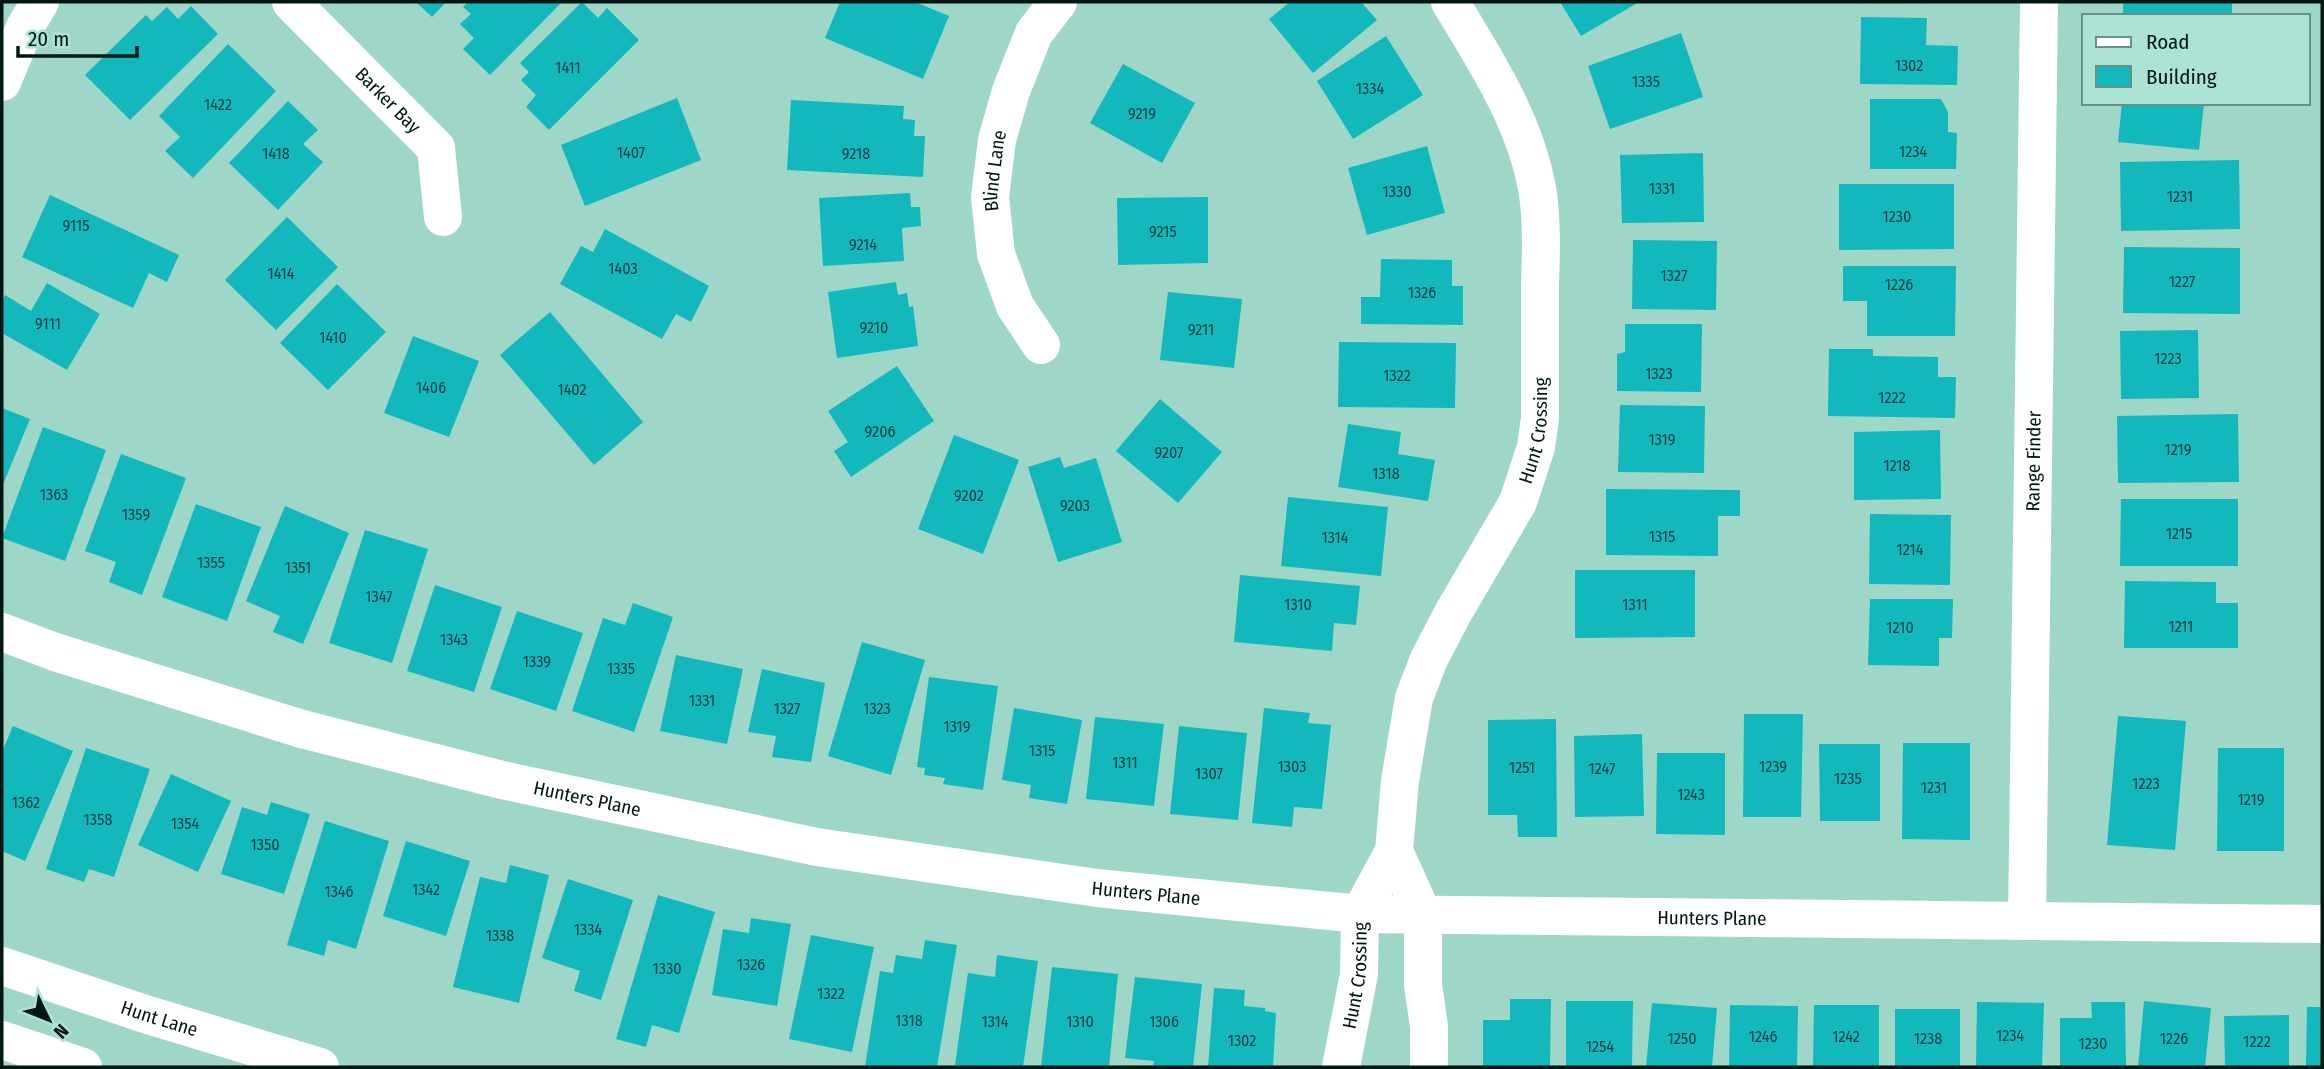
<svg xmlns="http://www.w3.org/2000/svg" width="2324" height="1069" font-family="'Fira Sans Condensed',sans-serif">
<rect width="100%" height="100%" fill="#9ed6c8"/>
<g fill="#13b8bd">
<polygon points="416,2 446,2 432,17"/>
<polygon points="468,2 562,2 490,75 463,49 474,38 460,24 471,14 463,7"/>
<polygon points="582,2 598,18 607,8 639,40 549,130 526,107 536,95 521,80 529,72 520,63"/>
<polygon points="840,2 915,2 949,16 923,79 825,38"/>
<polygon points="1290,2 1361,2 1377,20 1313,73 1269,19"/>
<polygon points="1560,2 1639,2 1581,36"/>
<rect x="2123" y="2" width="109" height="14"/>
<polygon points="191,6 218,34 130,120 85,75 146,15 152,21 167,7 178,19"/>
<polygon points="1861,17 1927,18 1926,45 1958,46 1957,85 1860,84"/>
<polygon points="1681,33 1703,97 1610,129 1588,66"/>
<polygon points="1386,36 1423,95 1353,139 1317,81"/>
<polygon points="228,44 276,91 193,178 165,151 180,137 159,116"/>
<polygon points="1123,64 1195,103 1162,163 1090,123"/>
<polygon points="677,98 701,160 585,206 561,145"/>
<polygon points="1870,99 1941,99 1948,112 1948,132 1957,133 1956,169 1870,169"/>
<polygon points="791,100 904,106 903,119 915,120 914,136 925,136 923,177 787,170"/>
<polygon points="288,101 318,130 303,144 323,162 278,210 229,163"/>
<polygon points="2122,103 2204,103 2199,150 2118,142"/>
<polygon points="1427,146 1445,213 1367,235 1348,168"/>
<polygon points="1703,153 1704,222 1622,223 1620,155"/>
<polygon points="2239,160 2240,229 2121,231 2120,162"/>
<polygon points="1839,184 1954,184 1954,249 1839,250"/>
<polygon points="910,193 911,207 920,207 921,226 902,228 904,261 823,266 819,198"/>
<polygon points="50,195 179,255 167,282 149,273 133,308 22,257"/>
<polygon points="1208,197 1208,263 1118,265 1117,198"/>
<polygon points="287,217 338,267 276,330 225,280"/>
<polygon points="605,229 709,286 691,322 676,314 662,339 560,284 581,246 593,252"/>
<polygon points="1633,240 1717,241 1716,310 1632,309"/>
<polygon points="2124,247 2240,248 2240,314 2123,313"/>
<polygon points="1381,259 1452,260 1452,286 1463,286 1463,325 1361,324 1361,297 1380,297"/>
<polygon points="1843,266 1956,266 1955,336 1867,336 1867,301 1843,301"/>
<polygon points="896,282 898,295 907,293 909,307 913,306 918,346 837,358 828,292"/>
<polygon points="47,283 100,314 67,370 2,333 2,302 5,295 31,311"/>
<polygon points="337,284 386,332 328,390 280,343"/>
<polygon points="1168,292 1242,299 1234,368 1160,360"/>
<polygon points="550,312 643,422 594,465 500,355"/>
<polygon points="1625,324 1702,324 1701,392 1617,391 1617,354 1625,352"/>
<polygon points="2198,330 2199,398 2121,399 2120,331"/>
<polygon points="413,336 479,361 449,437 384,413"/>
<polygon points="1339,342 1456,343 1455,408 1338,407"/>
<polygon points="1829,349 1873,349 1873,356 1938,357 1938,377 1956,377 1955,418 1828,416"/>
<polygon points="897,366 934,421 851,477 834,451 848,442 828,411"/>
<polygon points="1160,399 1222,452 1178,503 1116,451"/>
<polygon points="1620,405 1705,406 1704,473 1618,472"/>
<polygon points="2,408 30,419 2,487"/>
<polygon points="2238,414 2239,482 2118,483 2117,416"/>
<polygon points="1348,424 1401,432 1398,454 1435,460 1428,501 1338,487"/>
<polygon points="43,427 106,450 65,561 2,538"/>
<polygon points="1940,430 1941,499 1854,500 1854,432"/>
<polygon points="954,435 1019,460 983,554 918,529"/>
<polygon points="121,454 186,478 142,595 109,582 116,562 85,551"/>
<polygon points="1060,457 1064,468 1096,458 1122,542 1058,562 1028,467"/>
<polygon points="1606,489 1740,490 1740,516 1718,516 1718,556 1606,555"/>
<polygon points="1288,497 1388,507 1381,576 1281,566"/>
<polygon points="2121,499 2238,499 2238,566 2120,566"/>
<polygon points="196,504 261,527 227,621 162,597"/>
<polygon points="285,506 349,533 303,644 273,632 280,616 246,601"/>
<polygon points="1870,514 1951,515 1950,585 1869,584"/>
<polygon points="365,530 428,549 392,663 329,643"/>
<polygon points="1575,570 1695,570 1695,637 1575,638"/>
<polygon points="1240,575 1360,586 1356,625 1334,623 1332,651 1234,642"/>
<polygon points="2125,581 2216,582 2216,603 2238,603 2238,648 2124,648"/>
<polygon points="435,585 502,607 474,692 407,671"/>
<polygon points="1870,599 1953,599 1952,638 1939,638 1939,666 1868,665"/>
<polygon points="633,603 673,617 634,732 572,711 603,618 625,625"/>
<polygon points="517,611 583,633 556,711 490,689"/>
<polygon points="862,642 925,660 891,775 828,756"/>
<polygon points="676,655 743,669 727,744 660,731"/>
<polygon points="762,669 825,683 811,762 772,757 776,736 748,732"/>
<polygon points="929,677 998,686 983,790 943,784 945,778 924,775 925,768 917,767"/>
<polygon points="1014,708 1082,720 1067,804 1029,798 1031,785 1002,780"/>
<polygon points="1264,708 1310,713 1308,723 1331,725 1322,809 1294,807 1292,827 1252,823"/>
<polygon points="1744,714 1803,714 1801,817 1743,817"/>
<polygon points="2118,716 2186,721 2175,850 2107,845"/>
<polygon points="1095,717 1164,724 1154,806 1086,799"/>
<polygon points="1556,719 1557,837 1518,837 1517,815 1488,815 1488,720"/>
<polygon points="13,726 73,751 25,861 2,851 2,752"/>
<polygon points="1179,726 1247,733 1238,820 1170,814"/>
<polygon points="1642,734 1644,816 1575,817 1574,736"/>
<polygon points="1903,743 1970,743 1970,840 1902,839"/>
<polygon points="1819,744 1880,744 1880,821 1820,821"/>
<polygon points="86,748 150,769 114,877 89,869 84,882 46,869"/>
<polygon points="2218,748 2284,748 2284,851 2217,851"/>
<polygon points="1657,753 1725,753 1725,835 1656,834"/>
<polygon points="171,774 231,801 198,872 138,845"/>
<polygon points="271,802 310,814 284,894 221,874 242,807 267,815"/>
<polygon points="325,821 389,841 356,949 328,940 324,956 287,945"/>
<polygon points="406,841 470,861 446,936 383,916"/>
<polygon points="510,865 549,875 519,1003 453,987 480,877 506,883"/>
<polygon points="568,879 633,900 601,1000 574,991 580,971 542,958"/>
<polygon points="658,895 715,912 679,1033 652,1025 646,1047 616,1039"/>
<polygon points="751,918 791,924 777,1006 712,995 723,929 749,933"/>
<polygon points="811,935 874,947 852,1052 789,1039"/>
<polygon points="925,940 957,945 937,1067 865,1067 880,971 893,973 896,955 922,959"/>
<polygon points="997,955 1038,961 1023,1067 972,1067 955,1065 968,973 995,977"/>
<polygon points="1052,967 1118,974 1109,1067 1041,1067"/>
<polygon points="1135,977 1202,984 1193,1067 1153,1067 1154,1061 1125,1058"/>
<polygon points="1214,988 1245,990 1244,1006 1265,1008 1265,1011 1276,1013 1273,1067 1208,1067"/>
<polygon points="1510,999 1551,999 1550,1067 1483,1067 1483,1020 1510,1020"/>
<polygon points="1566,1001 1633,1001 1632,1067 1566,1067"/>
<polygon points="2144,1001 2211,1008 2205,1067 2138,1067"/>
<polygon points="1977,1002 2044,1003 2042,1067 1976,1067"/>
<polygon points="2091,1002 2125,1002 2126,1067 2060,1067 2060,1018 2092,1018"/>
<polygon points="1652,1003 1717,1008 1712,1067 1646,1067"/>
<polygon points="1730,1005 1798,1006 1797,1067 1729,1067"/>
<polygon points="1814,1005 1879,1005 1879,1067 1813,1067"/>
<polygon points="2307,1007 2322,1007 2322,1067 2306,1067"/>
<rect x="1895" y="1009" width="65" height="58"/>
<polygon points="2289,1015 2289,1067 2225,1067 2224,1016"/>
</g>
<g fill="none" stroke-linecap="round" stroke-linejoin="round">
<g stroke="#fff" stroke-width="38">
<path id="s1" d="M291,2L436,148L443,217"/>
<polyline points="2,82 25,27 40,2"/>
<path id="s2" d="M1041,345L1015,306L996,254L990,197L997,140L1011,91L1034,33L1058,2"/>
<path id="s3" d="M2,632L55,652L302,729L502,780L817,847L1097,888L1360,914L2322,924"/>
<polyline points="1394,851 1423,915 1423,985 1429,1026 1429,1067"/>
<path id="s4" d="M2027,921L2039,2"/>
<path id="s5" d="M1341,1067L1359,974L1360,914L1394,851L1400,781L1414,698L1429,659L1453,613L1518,502L1536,447L1540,418C1540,373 1540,329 1540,285C1541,255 1542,224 1538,194C1527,124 1486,61 1450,2"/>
</g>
<g stroke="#fff" stroke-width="38">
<path id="s6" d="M2,966L145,1014L320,1067"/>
<polyline points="2,1040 83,1067"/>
</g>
</g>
<g text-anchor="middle" stroke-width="6" stroke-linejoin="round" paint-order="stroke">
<g font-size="16" fill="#063f3d">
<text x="1909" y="71">1302</text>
<text x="568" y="73">1411</text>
<text x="1646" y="87">1335</text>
<text x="1370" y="94">1334</text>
<text x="218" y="110">1422</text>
<text x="1142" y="119">9219</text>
<text x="1913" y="157">1234</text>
<text x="631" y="158">1407</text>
<text x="276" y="159">1418</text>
<text x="856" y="159">9218</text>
<text x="1662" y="194">1331</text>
<text x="1397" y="197">1330</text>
<text x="2180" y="202">1231</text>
<text x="1897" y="222">1230</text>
<text x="76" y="231">9115</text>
<text x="1163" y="237">9215</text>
<text x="863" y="250">9214</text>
<text x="623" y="274">1403</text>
<text x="281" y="279">1414</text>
<text x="1674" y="281">1327</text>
<text x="2182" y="287">1227</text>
<text x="1899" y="290">1226</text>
<text x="1422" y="298">1326</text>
<text x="48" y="329">9111</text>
<text x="874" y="333">9210</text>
<text x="1201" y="335">9211</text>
<text x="333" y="343">1410</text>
<text x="2168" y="364">1223</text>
<text x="1659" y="379">1323</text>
<text x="1397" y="381">1322</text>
<text x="431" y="393">1406</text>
<text x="572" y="395">1402</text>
<text x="1892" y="403">1222</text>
<text x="880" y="437">9206</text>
<text x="1662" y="445">1319</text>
<text x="2178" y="455">1219</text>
<text x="1169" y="458">9207</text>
<text x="1897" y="471">1218</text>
<text x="1386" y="479">1318</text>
<text x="54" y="500">1363</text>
<text x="969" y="501">9202</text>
<text x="1075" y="511">9203</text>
<text x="136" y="520">1359</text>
<text x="2179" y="539">1215</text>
<text x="1662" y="542">1315</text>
<text x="1335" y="543">1314</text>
<text x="1910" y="555">1214</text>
<text x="211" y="568">1355</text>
<text x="298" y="573">1351</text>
<text x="379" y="602">1347</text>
<text x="1298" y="610">1310</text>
<text x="1635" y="610">1311</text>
<text x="2181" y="632">1211</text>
<text x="1900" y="633">1210</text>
<text x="454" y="645">1343</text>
<text x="537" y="667">1339</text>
<text x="621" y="674">1335</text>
<text x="702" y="706">1331</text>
<text x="787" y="714">1327</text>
<text x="877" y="714">1323</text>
<text x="957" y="732">1319</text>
<text x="1042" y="756">1315</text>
<text x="1125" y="768">1311</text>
<text x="1292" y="772">1303</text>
<text x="1773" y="772">1239</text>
<text x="1522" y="773">1251</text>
<text x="1602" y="774">1247</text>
<text x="1209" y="779">1307</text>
<text x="1848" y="784">1235</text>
<text x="2146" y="789">1223</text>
<text x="1934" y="793">1231</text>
<text x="1691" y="800">1243</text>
<text x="2251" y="805">1219</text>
<text x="26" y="808">1362</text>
<text x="98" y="825">1358</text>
<text x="185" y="829">1354</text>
<text x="265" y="850">1350</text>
<text x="426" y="895">1342</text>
<text x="339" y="897">1346</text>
<text x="588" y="935">1334</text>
<text x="500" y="941">1338</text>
<text x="751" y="970">1326</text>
<text x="667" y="974">1330</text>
<text x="831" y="999">1322</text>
<text x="909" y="1026">1318</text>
<text x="995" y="1027">1314</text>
<text x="1080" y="1027">1310</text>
<text x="1164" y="1027">1306</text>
<text x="2010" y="1041">1234</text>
<text x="1763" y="1042">1246</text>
<text x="1846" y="1042">1242</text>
<text x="1682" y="1044">1250</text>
<text x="1928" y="1044">1238</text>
<text x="2174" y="1044">1226</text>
<text x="1242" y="1046">1302</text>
<text x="2257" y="1047">1222</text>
<text x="2093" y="1049">1230</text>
<text x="1600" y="1052">1254</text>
</g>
<g font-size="19" fill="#021712" stroke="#abe3d5">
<text dy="7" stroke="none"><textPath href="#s1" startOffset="138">Barker Bay</textPath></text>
<text dy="7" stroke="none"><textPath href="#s2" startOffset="186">Blind Lane</textPath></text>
<text dy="7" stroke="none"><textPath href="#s5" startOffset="677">Hunt Crossing</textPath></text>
<text dy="7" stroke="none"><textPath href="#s4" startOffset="460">Range Finder</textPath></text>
<text dy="7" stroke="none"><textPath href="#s3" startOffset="609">Hunters Plane</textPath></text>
<text dy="7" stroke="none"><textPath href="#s3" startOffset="1176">Hunters Plane</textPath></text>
<text dy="7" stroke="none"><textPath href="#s3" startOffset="1743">Hunters Plane</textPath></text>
<text dy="7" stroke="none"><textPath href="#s5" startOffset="93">Hunt Crossing</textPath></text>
<text dy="7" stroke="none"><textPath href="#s6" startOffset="166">Hunt Lane</textPath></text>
</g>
</g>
<rect width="2324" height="1069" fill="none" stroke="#021712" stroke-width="7"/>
<rect x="2082" y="14" width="228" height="91" fill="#abe3d5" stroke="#679187" stroke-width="2"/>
<rect x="2096" y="37" width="35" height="10" fill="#ffffff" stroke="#679187" stroke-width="2"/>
<text x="2146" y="49" font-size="21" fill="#021712">Road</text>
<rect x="2096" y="66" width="35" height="21" fill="#13b8bd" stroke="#679187" stroke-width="2"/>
<text x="2146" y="84" font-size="21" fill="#021712">Building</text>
<g transform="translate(49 1020) rotate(133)" stroke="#abe3d5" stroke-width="5" paint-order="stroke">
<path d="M0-5L12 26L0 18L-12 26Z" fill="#021712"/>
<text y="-10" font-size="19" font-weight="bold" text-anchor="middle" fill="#021712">N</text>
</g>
<path d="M18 46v10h119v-10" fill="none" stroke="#021712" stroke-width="3.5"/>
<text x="28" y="46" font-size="21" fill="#021712" stroke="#abe3d5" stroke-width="5" paint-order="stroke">20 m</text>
</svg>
